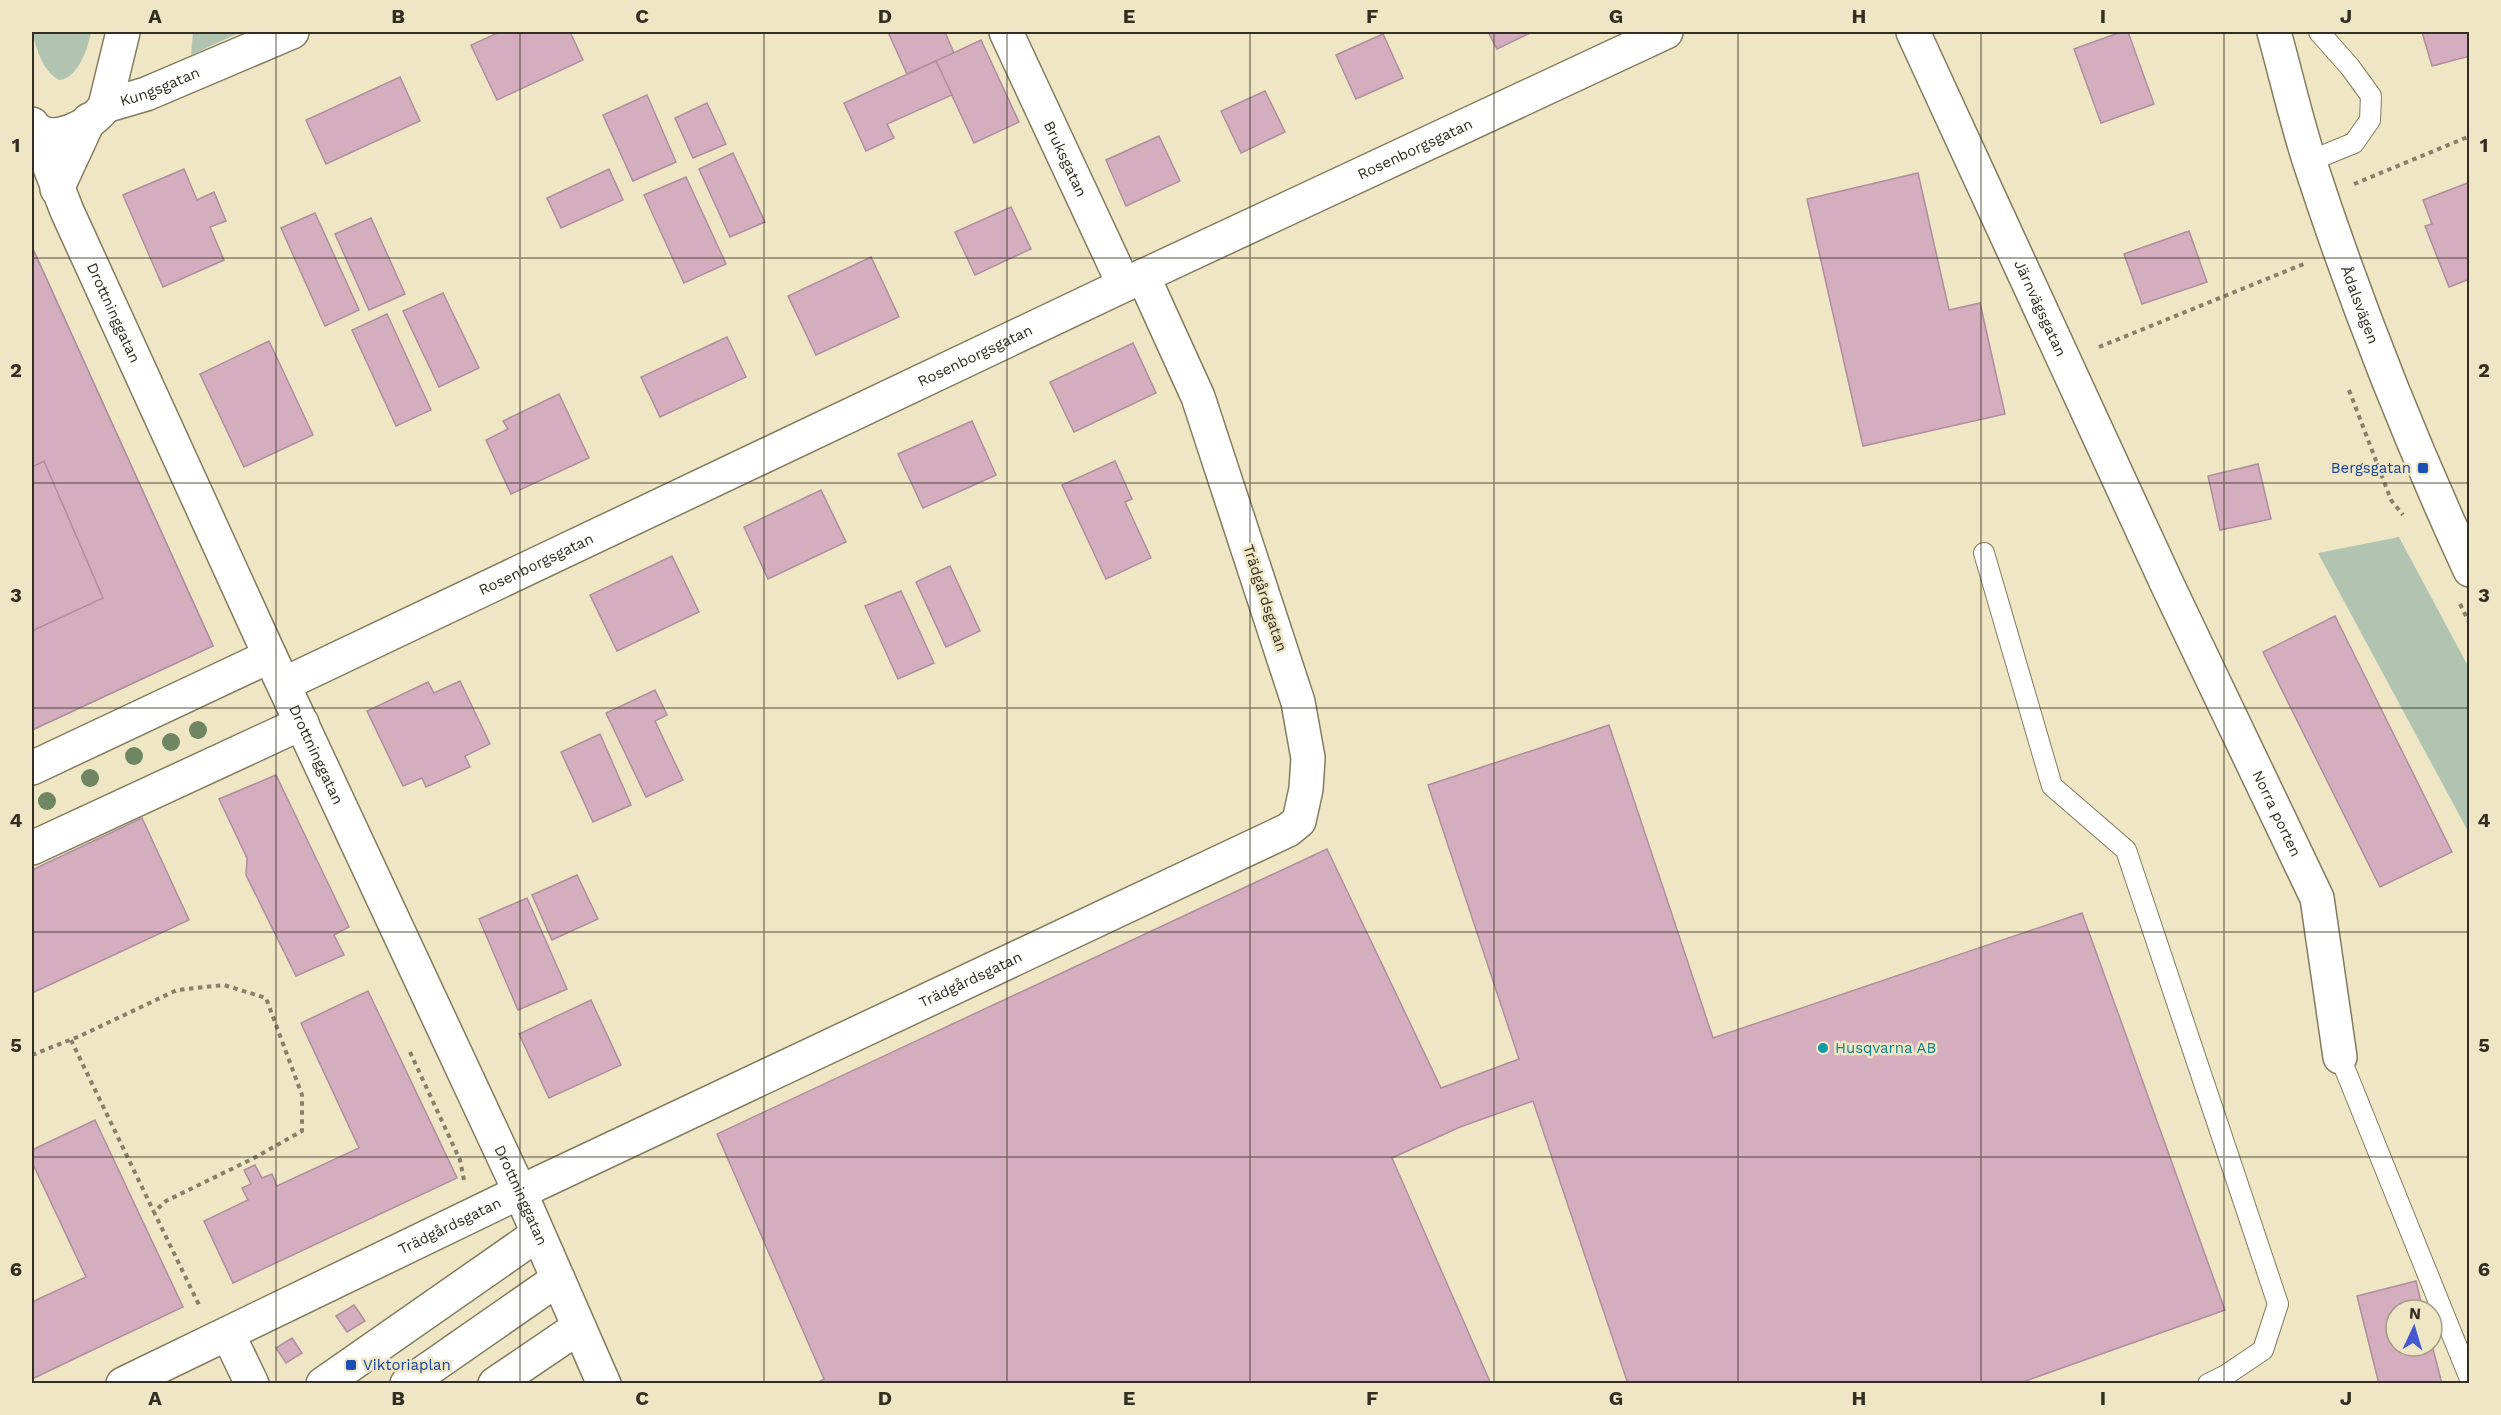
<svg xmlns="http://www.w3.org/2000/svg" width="2501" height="1415" font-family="'Work Sans',sans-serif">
<rect width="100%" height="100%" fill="#eee6c4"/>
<g fill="#b1c4b2">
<path d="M32,32H91C88,48 78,79 59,80C42,70 37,50 32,32Z"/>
<polygon points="193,32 241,32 191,55"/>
<polygon points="2399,537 2469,668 2469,833 2318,553"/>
</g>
<g fill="#d4adbf" stroke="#af8e9d" stroke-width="1.5">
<polygon points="500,32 570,32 583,60 497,100 471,45"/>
<polygon points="888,32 945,32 954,53 907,74"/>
<polygon points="1488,32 1532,32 1497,49"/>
<polygon points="2121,32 2128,32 2154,104 2101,123 2074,49"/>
<polygon points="2422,32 2470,32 2470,56 2432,66"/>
<polygon points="1383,34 1403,78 1356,99 1336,55"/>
<polygon points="981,40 1019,122 974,143 936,61"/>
<polygon points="936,61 952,95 887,124 894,138 866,151 844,103"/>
<polygon points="400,77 420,121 326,164 306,120"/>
<polygon points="1265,91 1285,132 1241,153 1221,111"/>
<polygon points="647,95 676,162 633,181 603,115"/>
<polygon points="707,103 726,144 693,158 675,118"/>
<polygon points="1159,136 1180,181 1126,206 1106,160"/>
<polygon points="733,153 765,222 730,237 699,169"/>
<polygon points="184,169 197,200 214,192 226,221 210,227 224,260 163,287 123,195"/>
<polygon points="609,169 623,200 561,228 547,198"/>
<polygon points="1918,173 1949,310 1980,303 2005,414 1863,446 1807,199"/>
<polygon points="686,177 726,264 684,283 644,195"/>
<polygon points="2470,182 2470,279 2449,287 2425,226 2432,224 2423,200"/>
<polygon points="1011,207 1031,249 975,275 955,232"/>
<polygon points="315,213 359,310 325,326 281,228"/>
<polygon points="371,218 405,294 369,310 335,234"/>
<polygon points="2189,231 2207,282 2142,304 2124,254"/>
<polygon points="32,247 213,646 32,730"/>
<polygon points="32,247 213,646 32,730 32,631 103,598 44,461 32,467"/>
<polygon points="871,257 899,317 816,355 788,296"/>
<polygon points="443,293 479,368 439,387 403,311"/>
<polygon points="387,314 431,410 396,426 352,330"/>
<polygon points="727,337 746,377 660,417 641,377"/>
<polygon points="269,341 313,435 244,467 200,374"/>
<polygon points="1133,343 1156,393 1074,432 1050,382"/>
<polygon points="559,394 589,458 511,494 486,440 508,429 503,421"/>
<polygon points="972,421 996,475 923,508 898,454"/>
<polygon points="1115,461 1132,499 1125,502 1151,558 1106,579 1062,485"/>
<polygon points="2258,464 2271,519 2220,530 2208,476"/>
<polygon points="821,490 846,542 768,579 744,527"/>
<polygon points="672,556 699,612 617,651 590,595"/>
<polygon points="950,566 980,631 946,647 916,582"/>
<polygon points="901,591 934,663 898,679 865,606"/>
<polygon points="2335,616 2452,852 2380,887 2263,652"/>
<polygon points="460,681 490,744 465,756 470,767 426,787 422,778 403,786 367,711 428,682 434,693"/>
<polygon points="655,690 667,715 655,721 683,780 646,797 606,713"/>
<polygon points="1609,725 1713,1038 2082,913 2225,1310 2017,1384 1620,1384 1627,1381 1533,1101 1460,1127 1392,1158 1491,1384 815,1384 824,1379 717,1134 1327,849 1441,1088 1519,1059 1428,785"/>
<polygon points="600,734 631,805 593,822 561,752"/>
<polygon points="276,775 349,927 334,935 344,955 296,976 246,875 247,858 219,799"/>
<polygon points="142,818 189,920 32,993 32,870"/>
<polygon points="577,875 598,919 552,940 532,895"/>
<polygon points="527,898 567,989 518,1010 479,919"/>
<polygon points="368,991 457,1178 233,1283 204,1221 248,1200 242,1188 251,1184 244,1170 255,1165 262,1178 272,1174 277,1186 359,1148 301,1023"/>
<polygon points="591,1000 621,1065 549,1098 519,1034"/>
<polygon points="95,1120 183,1307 32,1379 32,1302 86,1277 32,1162 32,1150"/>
<polygon points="2416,1281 2423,1310 2396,1310 2396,1346 2432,1345 2442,1384 2379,1384 2357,1296"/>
<polygon points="354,1305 365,1321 347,1332 336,1316"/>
<polygon points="292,1338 302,1353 286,1363 276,1348"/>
</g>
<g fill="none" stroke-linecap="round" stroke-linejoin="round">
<defs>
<g id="lane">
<polyline points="2310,161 2354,143 2370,120 2371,96 2350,67 2319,32"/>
<polyline points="1984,553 2052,786 2126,850 2278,1304 2263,1350 2226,1375 2208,1384"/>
<polyline points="2340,1057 2470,1379"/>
</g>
<g id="street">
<path id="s1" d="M1006,32L1124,285"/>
<path id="s2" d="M1913,32L2168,586L2317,898L2340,1057"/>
<path id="s3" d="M105,106L146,94L292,32"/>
<path id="s4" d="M35,129L67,211L270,656L520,1192L604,1384"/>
<polyline points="57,189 89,120"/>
<path id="s5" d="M284,684L1143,276L1666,32"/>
<polyline points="32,768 270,656"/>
<polyline points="32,848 302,723"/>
<polyline points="228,1334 252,1384"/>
<path id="s6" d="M123,1384L520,1192L1288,830L1299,821L1306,789L1308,758L1298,702L1198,397L1143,276"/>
<polyline points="323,1384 538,1234"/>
<polyline points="407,1384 558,1279"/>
<polyline points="495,1384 579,1327"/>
</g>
<g id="secondary">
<path id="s7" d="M2274,32C2286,75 2296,120 2310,163C2355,301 2409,438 2470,570"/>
<path d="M32,124C48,149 93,125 105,106L123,32"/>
</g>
</defs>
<use href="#lane" stroke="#837b5d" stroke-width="22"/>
<use href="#street" stroke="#837b5d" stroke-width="36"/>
<use href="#secondary" stroke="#837b5d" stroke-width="36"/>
<g stroke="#87816b" stroke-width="4" stroke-dasharray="4.5 4.5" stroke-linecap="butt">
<polyline points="2354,184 2470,136"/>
<polyline points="2099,347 2306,263"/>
<polyline points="2349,390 2391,500 2403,515"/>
<polyline points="2460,604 2470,624"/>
<polyline points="71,1040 154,1212"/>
<polyline points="410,1052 460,1160 464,1180"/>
<polyline points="32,1055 80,1036 177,990 224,985 266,998 302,1095 302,1131 254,1158 166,1201 154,1212 200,1307"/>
</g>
<use href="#lane" stroke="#fff" stroke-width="20"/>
<use href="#street" stroke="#fff" stroke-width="33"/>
<use href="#secondary" stroke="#fff" stroke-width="33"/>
</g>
<g fill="#6f8662">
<circle cx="198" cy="730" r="9"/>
<circle cx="171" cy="742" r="9"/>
<circle cx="134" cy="756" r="9"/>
<circle cx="90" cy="778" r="9"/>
<circle cx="47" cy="801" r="9"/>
</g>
<path fill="none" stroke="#322f22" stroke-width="1.5" stroke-opacity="0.55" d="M276,32V1384M520,32V1384M764,32V1384M1007,32V1384M1250,32V1384M1494,32V1384M1738,32V1384M1981,32V1384M2224,32V1384M32,258H2470M32,483H2470M32,708H2470M32,932H2470M32,1157H2470"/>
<g fill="#1a4fb4" stroke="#eee6c4" stroke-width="2">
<rect x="2417" y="462" width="12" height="12" rx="3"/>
<rect x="345" y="1359" width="12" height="12" rx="3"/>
</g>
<circle fill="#0f9aa8" stroke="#eee6c4" stroke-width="2" cx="1823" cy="1048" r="6"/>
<g text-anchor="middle" stroke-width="5" stroke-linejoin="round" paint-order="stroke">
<g font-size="15" fill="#322f22" stroke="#eee6c4">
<text dy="5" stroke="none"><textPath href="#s3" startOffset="58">Kungsgatan</textPath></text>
<text dy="5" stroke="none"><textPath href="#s5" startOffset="1251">Rosenborgsgatan</textPath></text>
<text dy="5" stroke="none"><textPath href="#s1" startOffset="140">Bruksgatan</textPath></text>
<text dy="5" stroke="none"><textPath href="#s7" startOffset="286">Ådalsvägen</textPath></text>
<text dy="5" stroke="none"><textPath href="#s2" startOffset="304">Järnvägsgatan</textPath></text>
<text dy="5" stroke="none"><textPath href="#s4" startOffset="200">Drottninggatan</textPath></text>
<text dy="5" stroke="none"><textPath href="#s5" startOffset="765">Rosenborgsgatan</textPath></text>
<text dy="5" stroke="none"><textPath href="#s5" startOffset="279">Rosenborgsgatan</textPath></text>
<text transform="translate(1265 598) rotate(72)" y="5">Trädgårdsgatan</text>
<text dy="5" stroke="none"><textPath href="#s4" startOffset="686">Drottninggatan</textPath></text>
<text dy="5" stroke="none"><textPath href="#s2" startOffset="862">Norra porten</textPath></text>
<text dy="5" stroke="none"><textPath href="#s6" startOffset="939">Trädgårdsgatan</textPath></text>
<text dy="5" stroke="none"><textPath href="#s4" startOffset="1172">Drottninggatan</textPath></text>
<text dy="5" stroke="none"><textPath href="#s6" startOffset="363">Trädgårdsgatan</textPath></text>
</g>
<g font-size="15" fill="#164399" stroke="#eee6c4" text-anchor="end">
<text x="2411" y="473">Bergsgatan</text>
<text x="363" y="1370" text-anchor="start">Viktoriaplan</text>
</g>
<g font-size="15" fill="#0d838f" stroke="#eee6c4" text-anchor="start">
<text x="1835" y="1053">Husqvarna AB</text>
</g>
</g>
<rect width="2501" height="1415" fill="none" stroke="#eee6c4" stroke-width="66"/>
<g transform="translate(2414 1328) rotate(4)"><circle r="28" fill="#eee6c4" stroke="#a39d83" stroke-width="1.5"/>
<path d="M0-4.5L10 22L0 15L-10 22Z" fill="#4659ce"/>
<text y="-9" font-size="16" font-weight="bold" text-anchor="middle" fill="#322f22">N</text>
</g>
<rect x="33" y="33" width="2435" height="1349" fill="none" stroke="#322f22" stroke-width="2"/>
<g font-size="20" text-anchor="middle" font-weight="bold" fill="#322f22">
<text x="155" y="23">A</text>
<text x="398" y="23">B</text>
<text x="642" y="23">C</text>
<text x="885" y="23">D</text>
<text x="1129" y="23">E</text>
<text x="1372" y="23">F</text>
<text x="1616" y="23">G</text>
<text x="1859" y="23">H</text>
<text x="2103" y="23">I</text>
<text x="2346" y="23">J</text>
<text x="16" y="152">1</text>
<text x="2484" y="152">1</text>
<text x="16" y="377">2</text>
<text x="2484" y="377">2</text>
<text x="16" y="602">3</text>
<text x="2484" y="602">3</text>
<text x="16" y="827">4</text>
<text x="2484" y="827">4</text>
<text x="16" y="1052">5</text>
<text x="2484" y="1052">5</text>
<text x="16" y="1276">6</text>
<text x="2484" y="1276">6</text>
<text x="155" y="1405">A</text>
<text x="398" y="1405">B</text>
<text x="642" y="1405">C</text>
<text x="885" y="1405">D</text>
<text x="1129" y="1405">E</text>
<text x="1372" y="1405">F</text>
<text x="1616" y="1405">G</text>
<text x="1859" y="1405">H</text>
<text x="2103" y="1405">I</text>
<text x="2346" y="1405">J</text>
</g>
</svg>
